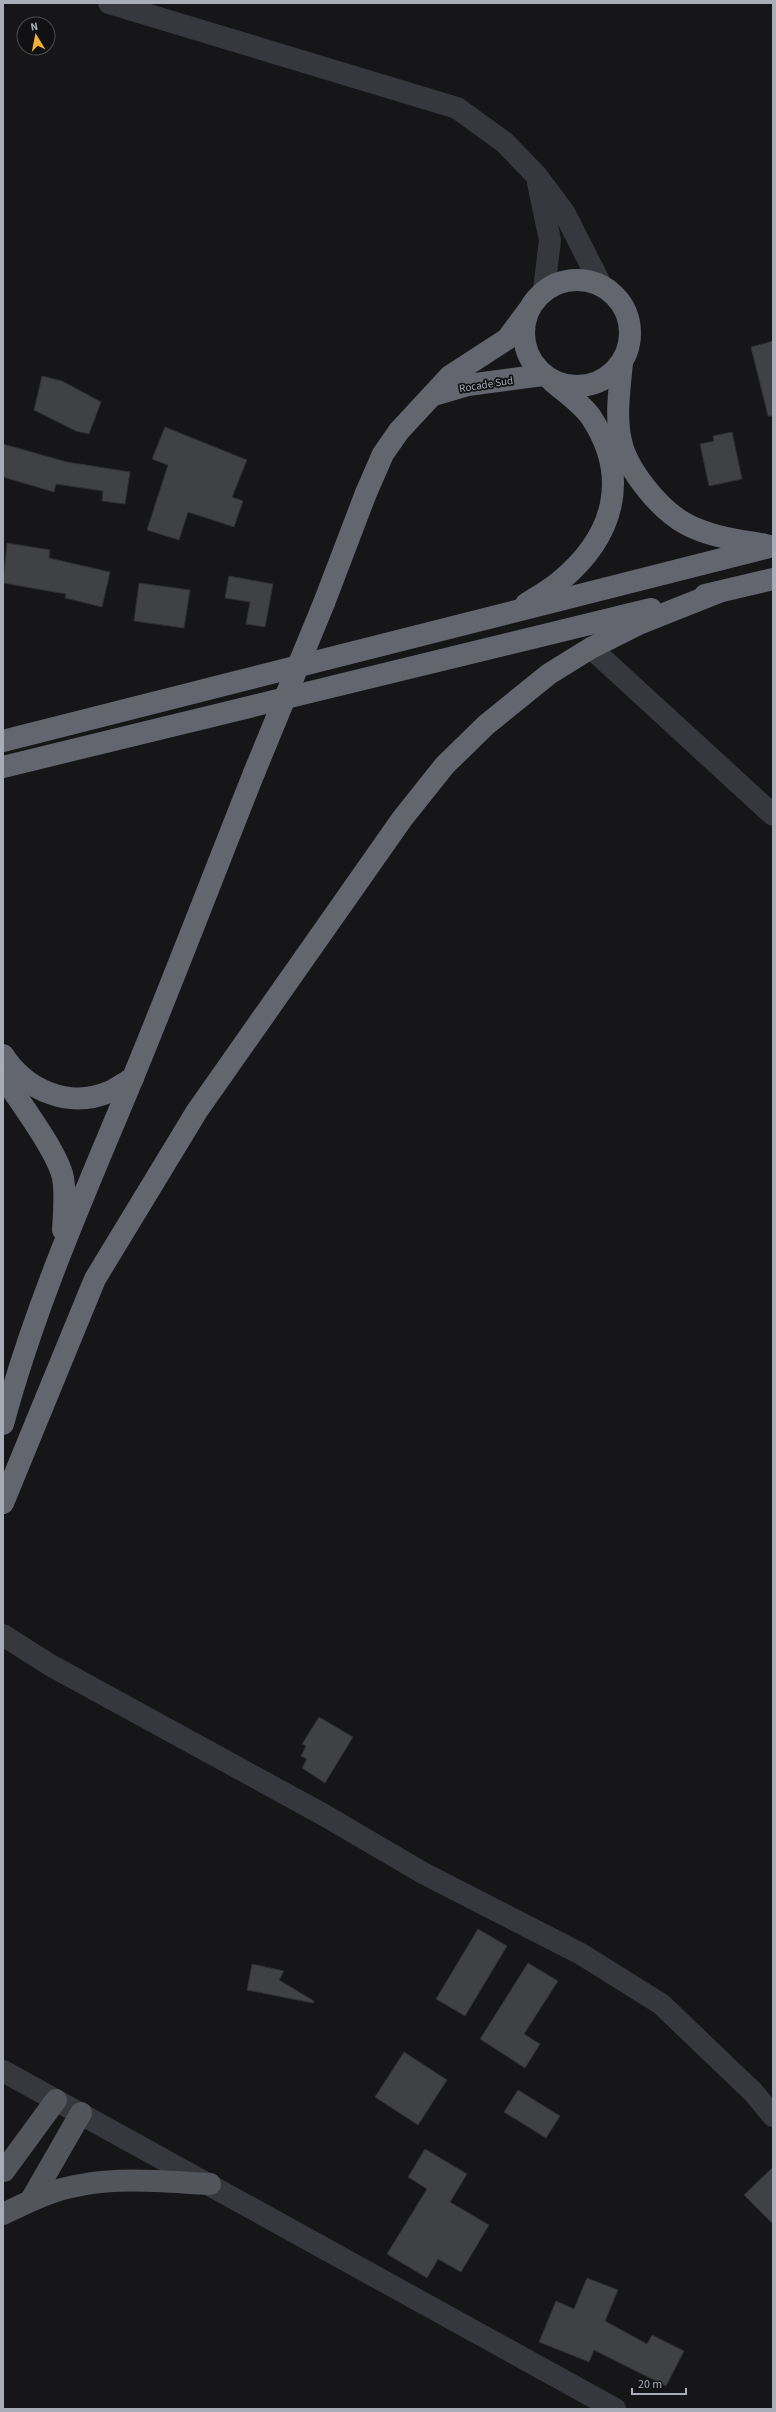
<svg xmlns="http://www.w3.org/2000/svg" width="776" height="2412" font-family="'Source Sans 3',sans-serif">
<rect width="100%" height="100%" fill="#161618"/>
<g fill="#404145" stroke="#303034">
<polygon points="773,341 773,416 768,416 751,347"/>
<polygon points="42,376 62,381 101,402 89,434 76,431 34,410"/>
<polygon points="165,427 247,460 232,497 243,501 234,527 188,512 179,540 147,530 168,465 152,459"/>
<polygon points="732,432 742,479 709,486 700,444 714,441 713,436"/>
<polygon points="3,444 67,462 130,472 125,504 102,501 103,491 56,484 54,492 3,477"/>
<polygon points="7,543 50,550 49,558 110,572 102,607 65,598 66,594 3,583"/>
<polygon points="229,576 273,584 265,627 246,624 250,602 225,598"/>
<polygon points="139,583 190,590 184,628 134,621"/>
<polygon points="319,1717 353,1737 325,1783 302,1768 307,1759 301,1756 306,1746 302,1744"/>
<polygon points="478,1929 507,1946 465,2016 436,1999"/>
<polygon points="528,1963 558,1981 524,2034 540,2044 525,2068 480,2039"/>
<polygon points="252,1964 284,1971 279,1980 314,2001 313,2003 247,1990"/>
<polygon points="404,2052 447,2080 418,2125 375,2097"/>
<polygon points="518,2090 560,2116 546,2138 504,2112"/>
<polygon points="425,2149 467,2174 450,2202 489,2225 461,2272 438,2259 427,2278 387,2254 427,2189 408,2177"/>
<polygon points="773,2167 773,2224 744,2195"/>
<polygon points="587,2278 618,2290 605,2321 647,2344 652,2335 684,2351 666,2386 594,2350 589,2362 539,2342 556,2301 574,2309"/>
</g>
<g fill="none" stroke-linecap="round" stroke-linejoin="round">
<g stroke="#37383d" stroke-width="22">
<polyline points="109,3 457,108 504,142 537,176 564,212 601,285"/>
<polyline points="538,183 550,240 544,290"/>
<polyline points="591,648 773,815"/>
<polyline points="3,1635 50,1665 324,1815 423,1873 581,1954 661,2004 753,2092 773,2116"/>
<polyline points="3,2071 615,2409"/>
</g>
<g stroke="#53555c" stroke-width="22">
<polyline points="4,2171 56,2100"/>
<polyline points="31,2200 81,2113"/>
<path d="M3,2214C28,2202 53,2189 81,2185C123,2177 167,2182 210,2184"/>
</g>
<g stroke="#63666e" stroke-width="22">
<circle cx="577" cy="333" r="53"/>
<path d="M622,362C620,387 615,416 621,441C627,470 660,510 686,524C710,537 739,540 766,545"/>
<polyline points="434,395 468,385 543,375"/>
<polyline points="705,595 773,579"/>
<polyline points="324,603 366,493 383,454 399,431 450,376 507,339 527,312"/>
<path d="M526,604C537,597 549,590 559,582C614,537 631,478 591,417C582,404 565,392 553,382"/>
<polyline points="3,741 773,546"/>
<polyline points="3,767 651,609"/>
<path d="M3,1055C26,1090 68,1109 109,1092C117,1089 125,1082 133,1078"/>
<path d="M3,1076C18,1100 58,1152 63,1178C66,1195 64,1212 63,1230"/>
<path d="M3,1424C35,1305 85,1193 132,1080C174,978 213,876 254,773"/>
<polyline points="3,1503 95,1279 197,1111 402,819 445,765 486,725 549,674 591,648 641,623 719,592"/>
</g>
<polyline stroke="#63666e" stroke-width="22" points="254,773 324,603"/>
</g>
<g text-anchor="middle" stroke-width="3.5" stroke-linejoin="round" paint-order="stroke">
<g font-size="11" fill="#a8adb8" stroke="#111113">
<text transform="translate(486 384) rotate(-9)" y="4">Rocade Sud</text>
</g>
</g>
<rect width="776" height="2412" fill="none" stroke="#a8adb8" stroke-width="8"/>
<g transform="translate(36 36) rotate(350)"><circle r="19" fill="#111113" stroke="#4d4f55"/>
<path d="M0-3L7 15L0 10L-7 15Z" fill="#f2b134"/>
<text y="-6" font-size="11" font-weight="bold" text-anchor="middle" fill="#a8adb8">N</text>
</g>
<path d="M632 2388v6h54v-6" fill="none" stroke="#a8adb8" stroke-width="2"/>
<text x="638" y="2388" font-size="12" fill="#a8adb8" stroke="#111113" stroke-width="3" paint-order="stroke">20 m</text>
</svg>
